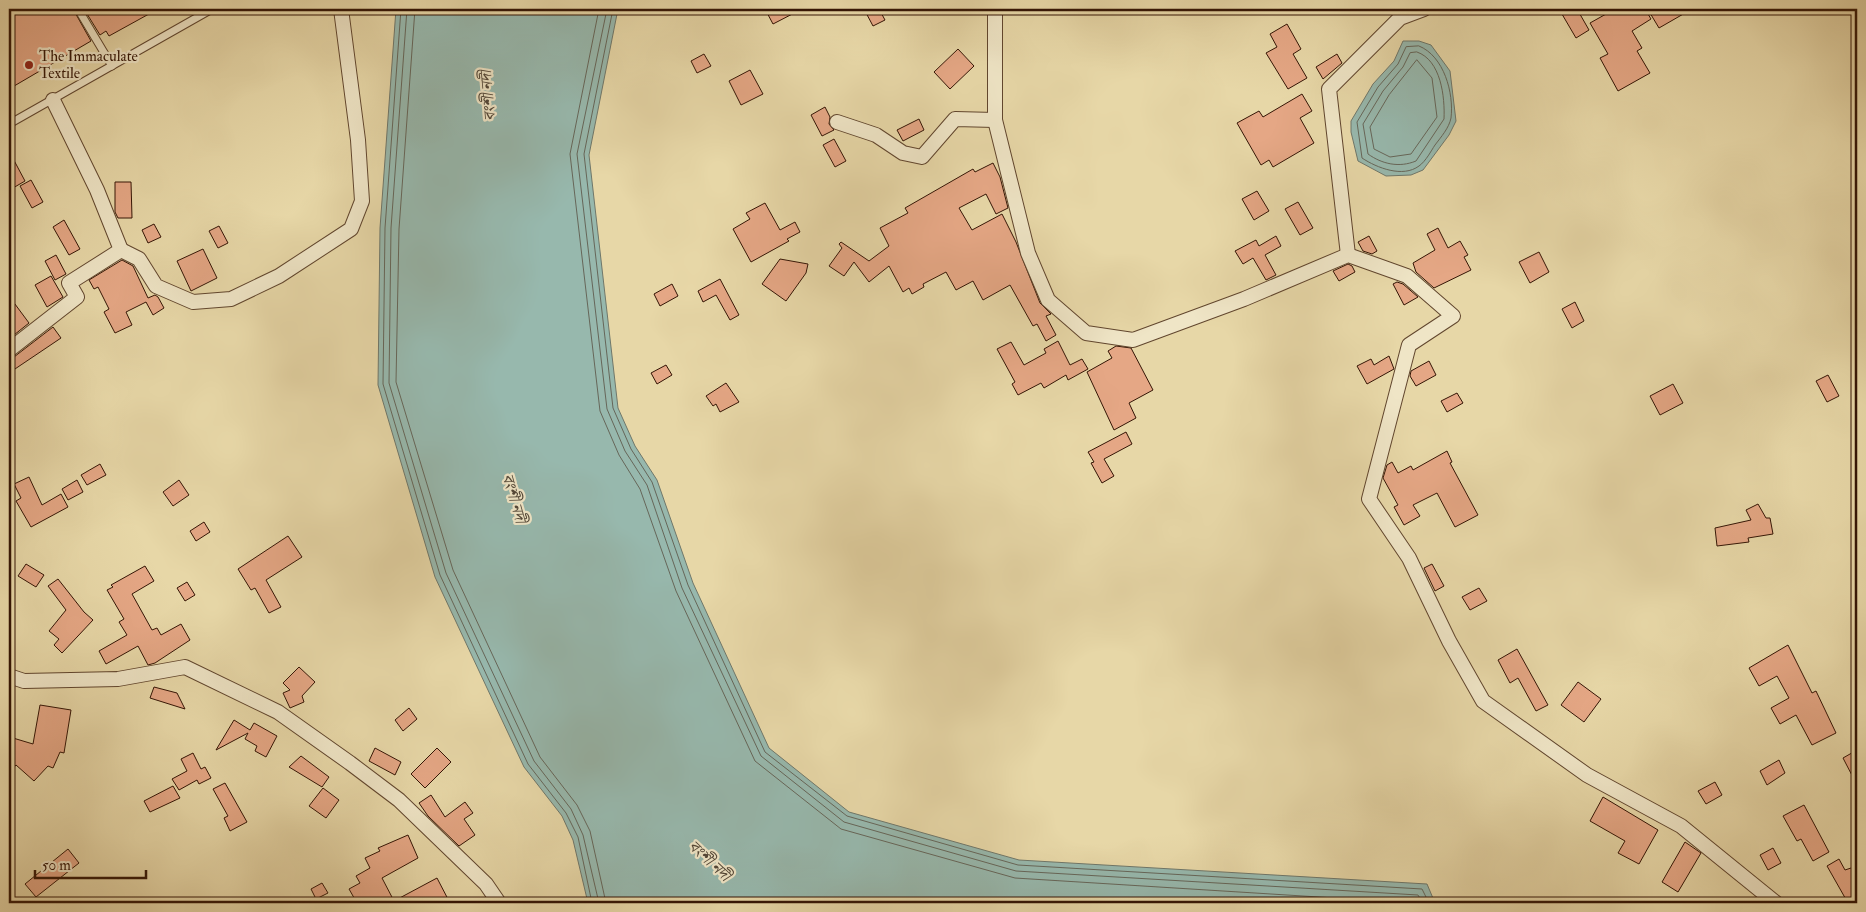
<svg xmlns="http://www.w3.org/2000/svg" width="1866" height="912" font-family="'IM FELL Double Pica','Noto Serif Bengali',serif">
<rect width="100%" height="100%" fill="#e7d7a7"/>
<filter id="stains"><feTurbulence type="fractalNoise" baseFrequency=".004" numOctaves="4"/><feColorMatrix values="0 0 0 0 .2 0 0 0 0 .09 0 0 0 0 .02 0 0 0 .5 -.17"/></filter>
<radialGradient id="worn" r=".72"><stop offset=".6" stop-color="#630" stop-opacity="0"/><stop offset="1" stop-color="#630" stop-opacity=".3"/></radialGradient>
<g fill="#97b8ad" stroke="#6f776a">
<polygon points="396,9 618,9 589,155 618,408 635,446 657,480 693,583 769,748 849,812 1019,860 1427,884 1435,903 588,903 573,840 562,816 524,767 435,577 378,385 380,228"/>
<polygon points="1403,41 1419,41 1431,45 1450,71 1456,121 1449,135 1423,170 1411,175 1386,176 1358,161 1351,132 1351,121 1373,84 1394,61"/>
</g>
<g fill="none" stroke-linecap="round" stroke-linejoin="round">
<g stroke="#666659" stroke-width="1">
<polyline points="401,9 385,228 383,384 440,575 528,764 566,813 578,837 592,903"/>
<polyline points="407,9 391,228 389,383 446,573 534,761 571,809 583,835 599,903"/>
<polyline points="415,9 399,229 396,382 453,570 540,757 577,805 590,831 606,903"/>
<polyline points="599,9 570,154 600,411 619,455 640,489 676,591 755,761 841,829 1015,878 1415,903"/>
<polyline points="607,9 577,154 607,409 625,451 647,485 682,588 761,756 844,822 1016,871 1418,895 1423,903"/>
<polyline points="613,9 584,154 613,408 631,449 652,482 688,585 765,752 847,816 1018,865 1422,889 1429,903"/>
<path d="M1419,46C1444,56 1454,93 1451,118C1449,128 1441,137 1435,145C1431,151 1426,161 1419,166C1403,178 1377,168 1362,158L1357,122L1378,87L1398,64L1406,47Z"/>
<path d="M1417,52C1441,60 1445,97 1444,119L1416,161C1399,168 1382,164 1368,154L1363,124L1383,91L1403,67L1410,53Z"/>
<polygon points="1417,60 1432,78 1437,117 1411,154 1390,157 1374,149 1370,127 1389,95"/>
</g>
</g>
<g fill="#e5a785" stroke="#341505">
<polygon points="9,9 73,9 91,41 9,89"/>
<polygon points="84,9 158,9 109,36 106,31 100,35"/>
<polygon points="765,9 802,9 773,24"/>
<polygon points="864,9 879,9 885,20 873,26"/>
<polygon points="1559,9 1577,9 1589,30 1576,38"/>
<polygon points="1615,9 1645,9 1651,19 1632,31 1642,48 1637,51 1650,73 1618,91 1600,58 1608,54 1590,23"/>
<polygon points="1657,9 1692,9 1659,28 1650,13"/>
<polygon points="1287,24 1301,49 1293,54 1307,78 1288,89 1266,53 1277,47 1270,34"/>
<polygon points="958,49 974,66 950,89 934,72"/>
<polygon points="704,54 711,66 697,73 691,61"/>
<polygon points="1337,54 1342,63 1323,79 1316,67"/>
<polygon points="750,70 763,94 741,105 729,81"/>
<polygon points="1302,94 1312,111 1300,118 1314,143 1273,167 1269,160 1261,165 1237,123 1259,111 1263,117"/>
<polygon points="825,107 830,117 829,124 834,130 822,136 811,115"/>
<polygon points="919,119 924,130 903,141 897,130"/>
<polygon points="834,139 846,161 835,167 823,145"/>
<polygon points="9,151 25,181 13,188 9,179"/>
<polygon points="993,163 1000,177 1008,208 996,214 986,194 959,208 972,230 1002,214 1016,242 1040,303 1051,314 1046,316 1056,335 1046,341 1037,324 1033,326 1010,285 983,300 973,281 956,290 946,272 923,284 924,287 912,294 909,288 903,292 889,266 869,282 854,262 844,276 829,266 842,248 839,244 841,242 869,261 889,246 880,228 908,213 905,208 973,169 975,172"/>
<polygon points="31,180 43,202 32,208 20,186"/>
<polygon points="115,182 131,182 132,218 118,218 115,212"/>
<polygon points="1257,191 1269,211 1254,220 1242,199"/>
<polygon points="1298,202 1313,228 1300,235 1285,209"/>
<polygon points="765,203 780,230 795,222 800,232 787,239 789,241 751,262 733,229 750,219 746,213"/>
<polygon points="64,220 80,249 69,255 53,227"/>
<polygon points="154,224 161,237 148,243 142,230"/>
<polygon points="219,226 228,243 218,248 209,231"/>
<polygon points="1438,228 1448,248 1460,241 1468,255 1464,257 1471,270 1434,288 1416,272 1413,263 1435,250 1427,234"/>
<polygon points="1276,236 1281,246 1265,255 1276,275 1266,280 1253,258 1243,264 1235,251 1256,240 1259,246"/>
<polygon points="1369,236 1377,251 1372,254 1363,251 1358,242"/>
<polygon points="203,249 217,278 191,291 177,261"/>
<polygon points="1539,252 1549,272 1530,283 1519,262"/>
<polygon points="56,255 66,274 55,280 45,261"/>
<polygon points="780,259 808,264 806,273 786,301 762,284"/>
<polygon points="122,260 133,266 148,298 155,295 158,297 164,308 153,315 146,302 126,312 132,325 115,333 104,312 109,309 98,287 94,289 89,280"/>
<polygon points="1348,264 1352,266 1355,272 1339,281 1333,271"/>
<polygon points="51,276 63,297 47,307 35,285"/>
<polygon points="720,279 739,315 730,320 716,295 703,302 698,291"/>
<polygon points="1397,282 1403,284 1418,297 1404,305 1393,284"/>
<polygon points="672,284 678,296 660,306 654,294"/>
<polygon points="9,296 29,323 9,339"/>
<polygon points="1575,302 1584,321 1572,328 1562,309"/>
<polygon points="53,327 61,338 9,373 9,359 14,357"/>
<polygon points="1058,341 1070,365 1082,359 1088,369 1068,380 1066,375 1044,388 1041,383 1018,395 1012,384 1015,382 997,349 1011,342 1024,365 1046,353 1044,349"/>
<polygon points="1116,346 1131,348 1153,390 1129,403 1136,418 1114,430 1087,372 1112,358 1108,351"/>
<polygon points="1389,356 1394,369 1367,384 1357,366 1371,359 1374,365"/>
<polygon points="1429,361 1436,375 1416,386 1410,376 1411,371"/>
<polygon points="666,365 672,375 657,384 651,373"/>
<polygon points="1828,375 1839,396 1827,402 1816,381"/>
<polygon points="726,383 739,402 720,412 716,404 713,406 706,396"/>
<polygon points="1673,384 1683,403 1660,415 1650,396"/>
<polygon points="1457,393 1463,403 1447,412 1441,401"/>
<polygon points="1126,432 1132,444 1104,459 1114,476 1102,483 1091,463 1094,462 1088,452"/>
<polygon points="1447,451 1452,462 1450,463 1478,515 1455,527 1437,493 1413,505 1420,516 1404,525 1394,507 1398,505 1383,478 1387,465 1392,462 1398,473 1411,466 1413,470"/>
<polygon points="100,464 106,475 87,485 81,475"/>
<polygon points="29,477 42,505 61,494 68,507 31,527 16,501 21,498 14,484"/>
<polygon points="77,480 83,492 68,500 62,489"/>
<polygon points="179,480 189,495 173,506 163,492"/>
<polygon points="1758,504 1766,518 1770,518 1773,534 1748,538 1749,542 1717,546 1715,528 1751,520 1746,510"/>
<polygon points="204,522 210,532 196,541 190,531"/>
<polygon points="288,536 302,557 266,580 281,607 269,613 255,588 251,590 238,569"/>
<polygon points="26,564 44,575 36,587 18,576"/>
<polygon points="1432,564 1444,586 1435,591 1424,568"/>
<polygon points="145,566 154,581 132,594 152,630 157,628 161,635 181,624 190,640 155,663 148,665 138,646 106,664 99,651 127,635 119,622 124,619 107,590 113,587 111,585"/>
<polygon points="58,579 84,612 93,620 62,653 54,645 59,639 49,631 66,610 48,586"/>
<polygon points="187,582 195,595 185,601 177,588"/>
<polygon points="1479,588 1487,601 1470,610 1462,597"/>
<polygon points="1788,645 1812,693 1816,691 1836,733 1812,745 1796,715 1780,724 1771,708 1789,698 1777,676 1759,686 1749,668"/>
<polygon points="1517,649 1548,705 1536,711 1518,678 1510,683 1498,660"/>
<polygon points="299,667 315,682 302,696 304,702 290,708 283,693 290,690 283,683"/>
<polygon points="1578,682 1601,699 1584,722 1561,705"/>
<polygon points="154,687 177,693 185,709 150,698"/>
<polygon points="40,705 71,710 64,753 60,752 53,768 48,766 34,781 16,765 9,773 9,750 13,738 33,744"/>
<polygon points="409,708 417,719 403,731 395,720"/>
<polygon points="234,720 250,730 254,723 277,736 266,757 255,751 257,746 245,739 248,733 216,750"/>
<polygon points="375,748 401,762 395,775 369,761"/>
<polygon points="437,748 451,762 425,788 411,774"/>
<polygon points="1857,750 1857,785 1843,758"/>
<polygon points="193,753 201,769 205,767 211,778 199,784 197,780 179,790 172,779 187,771 181,759"/>
<polygon points="301,756 329,777 322,787 289,767"/>
<polygon points="1779,760 1785,773 1767,785 1760,771"/>
<polygon points="1715,782 1722,795 1706,804 1698,791"/>
<polygon points="225,783 247,822 230,831 224,818 228,816 213,789"/>
<polygon points="173,786 180,798 150,812 144,801"/>
<polygon points="323,788 339,800 326,818 309,806"/>
<polygon points="431,795 445,817 465,802 473,813 464,819 475,835 459,846 428,816 419,803"/>
<polygon points="1603,797 1658,830 1639,864 1618,853 1625,841 1590,821"/>
<polygon points="1804,805 1829,852 1813,861 1801,839 1797,841 1783,816"/>
<polygon points="408,835 418,858 382,878 394,901 437,878 450,903 357,903 349,889 360,883 356,876 370,868 365,858 380,851 378,848"/>
<polygon points="1685,842 1701,853 1678,892 1662,882"/>
<polygon points="1773,848 1781,863 1768,870 1760,855"/>
<polygon points="68,849 79,863 36,897 25,884"/>
<polygon points="1839,859 1845,870 1857,866 1857,903 1848,903 1827,866"/>
<polygon points="322,883 328,893 316,899 311,889"/>
</g>
<g fill="none" stroke-linecap="round" stroke-linejoin="round">
<defs>
<g id="lane">
<polyline points="78,9 112,66"/>
<polyline points="9,124 212,9"/>
</g>
<g id="street">
<polyline points="995,9 995,120 1028,253 1048,300 1086,333 1133,340 1244,299 1348,255 1407,276 1453,316 1409,345 1369,499 1409,558 1449,641 1483,701 1587,775 1681,826 1776,903"/>
<polyline points="837,122 876,135 903,153 922,157 955,119 995,120"/>
<polyline points="121,250 139,259 156,286 193,302 231,299 279,276 351,229 362,201 358,140 341,9"/>
<polyline points="1348,255 1329,89 1400,18 1424,9"/>
<polyline points="9,350 77,297 69,283 121,250 97,190 53,100"/>
<polyline points="9,676 24,681 118,679 185,667 278,712 350,763 399,800 486,884 499,903"/>
</g>
</defs>
<use href="#lane" stroke="#61462e" stroke-width="9"/>
<use href="#street" stroke="#61462e" stroke-width="16"/>
<use href="#lane" stroke="#efe5c6" stroke-width="7"/>
<use href="#street" stroke="#efe5c6" stroke-width="14"/>
</g>
<circle fill="#8f2418" stroke="#efe5c6" stroke-width="2" cx="29" cy="65" r="5"/>
<g text-anchor="middle" stroke-width="4.5" stroke-linejoin="round" paint-order="stroke">
<g font-size="15" fill="#341505" stroke="#efe5c6" text-anchor="start">
<text x="39" y="61">The Immaculate<tspan x="39" dy="17">Textile</tspan></text>
</g>
<g font-size="16" font-style="italic" fill="#524637" stroke="#efe5c6">
<text transform="translate(487 96) rotate(-95)" y="6">বংশী নদী</text>
<text transform="translate(515 498) rotate(74)" y="6">বংশী নদী</text>
<text transform="translate(710 860) rotate(43)" y="6">বংশী নদী</text>
</g>
</g>
<rect width="1866" height="912" fill="none" stroke="#e7d7a7" stroke-width="30"/>
<rect x="10" y="10" width="1846" height="892" fill="none" stroke="#341505" stroke-width="2.5"/>
<rect x="15" y="15" width="1836" height="882" fill="none" stroke="#341505"/>
<path d="M35 870v8h111v-8" fill="none" stroke="#341505" stroke-width="2.5"/>
<text x="42" y="870" font-size="15" fill="#341505" stroke="#efe5c6" stroke-width="4" paint-order="stroke">50 m</text>
<rect width="100%" height="100%" filter="url(#stains)"/>
<rect width="100%" height="100%" fill="url(#worn)"/>
</svg>
